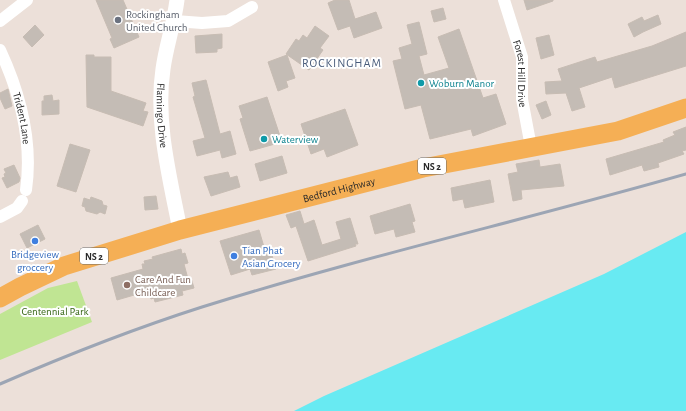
<svg xmlns="http://www.w3.org/2000/svg" width="686" height="411" font-family="'Alegreya Sans',sans-serif">
<rect width="100%" height="100%" fill="#ece0d9"/>
<polygon fill="#c0e593" points="77,281 92,322 0,360 0,314 48,288"/>
<polygon fill="#68eaf2" points="686,232 686,411 294,411 324,396 604,274"/>
<g fill="#c4bcb5" stroke="#c7bcb3">
<polygon points="96,0 123,0 139,37 114,48 110,39 112,38"/>
<polygon points="335,0 349,0 355,19 376,12 382,28 354,38 350,26 338,30 328,3"/>
<polygon points="524,0 553,0 553,1 527,10"/>
<polygon points="443,8 446,19 434,22 431,11"/>
<polygon points="658,15 661,24 643,32 634,37 628,24 642,17 644,21"/>
<polygon points="419,22 427,54 419,56 424,75 449,68 438,37 459,29 483,98 496,94 506,124 473,136 471,129 430,139 421,105 405,109 393,61 402,59 399,48 412,44 407,25"/>
<polygon points="35,25 44,35 32,47 23,37"/>
<polygon points="315,26 329,36 320,48 323,50 309,70 286,54 296,39 299,41 303,35 307,38"/>
<polygon points="686,32 686,66 615,88 612,77 579,88 585,107 572,111 566,93 546,94 545,82 562,81 558,69 595,57 597,62 652,46"/>
<polygon points="222,34 222,48 217,49 217,52 196,53 195,36"/>
<polygon points="549,35 554,55 541,59 536,38"/>
<polygon points="86,55 94,55 94,57 111,57 111,91 146,103 143,111 148,112 143,126 87,107"/>
<polygon points="287,55 295,78 286,81 288,87 278,91 268,62"/>
<polygon points="206,80 220,134 230,131 236,154 222,158 220,150 197,156 193,141 205,138 193,97 195,96 192,83"/>
<polygon points="8,89 12,106 5,109 0,98 0,93"/>
<polygon points="52,95 53,101 59,100 59,114 42,115 42,101 44,101 44,96"/>
<polygon points="267,97 282,142 250,151 240,119 243,118 239,106"/>
<polygon points="546,101 551,115 542,119 536,105"/>
<polygon points="345,109 358,145 327,157 324,149 311,154 301,124"/>
<polygon points="686,127 686,150 682,151 684,154 658,163 659,167 644,171 642,165 610,175 606,159 664,142 663,140 675,135 673,132"/>
<polygon points="70,144 90,150 76,192 57,186"/>
<polygon points="282,156 287,173 260,181 255,164"/>
<polygon points="539,160 540,167 560,164 564,186 521,190 522,199 513,201 508,174 518,172 516,164"/>
<polygon points="14,165 20,178 19,182 7,188 2,178 5,177 4,174 6,173 4,169"/>
<polygon points="228,172 230,178 237,176 240,187 211,196 204,177"/>
<polygon points="490,180 494,202 465,208 463,199 453,201 451,188"/>
<polygon points="156,196 158,209 145,210 144,197"/>
<polygon points="91,197 102,201 103,205 107,206 105,214 100,212 97,214 86,211 85,207 82,206 84,198 90,200"/>
<polygon points="410,204 415,221 412,222 415,232 396,237 394,229 375,234 370,216"/>
<polygon points="300,211 304,224 314,220 322,245 341,239 336,222 350,218 358,244 355,244 356,246 308,261 296,226 291,228 286,215"/>
<polygon points="38,225 45,239 27,248 20,234"/>
<polygon points="259,230 264,247 269,245 276,269 252,275 250,269 231,275 220,241"/>
<polygon points="181,249 182,254 185,253 188,263 184,264 188,279 191,278 194,288 182,291 183,295 155,302 154,298 151,299 148,291 117,300 111,278 143,269 142,264 145,264 144,261 153,259 152,257"/>
</g>
<g fill="none" stroke-linecap="round" stroke-linejoin="round">
<g stroke="#fff" stroke-width="12">
<path id="s1" d="M504,0L522,57V99L531,147"/>
<polyline points="0,21 27,0"/>
<polyline points="175,21 202,23 228,21 252,7"/>
<path id="s2" d="M0,50C20,93 33,141 26,190"/>
<polyline points="0,217 17,208 22,201"/>
</g>
<path stroke="#fff" stroke-width="15" id="s3" d="M177,0C174,24 166,46 163,69C155,122 170,178 180,230"/>
<path stroke="#f5af55" stroke-width="19" id="s4" d="M0,298L20,287L64,266L180,230L423,168L618,131L686,108"/>
<path stroke="#9ca5b4" stroke-width="3" d="M0,384C67,355 133,329 202,307C362,257 525,220 686,174"/>
</g>
<circle fill="#6b7280" stroke="#fff" stroke-width="1.5" cx="118" cy="20" r="4"/>
<g fill="#0f9aa8" stroke="#fff" stroke-width="1.5">
<circle cx="421" cy="83" r="4"/>
<circle cx="264" cy="139" r="4"/>
</g>
<g fill="#3f7fe0" stroke="#fff" stroke-width="1.5">
<circle cx="35" cy="241" r="4"/>
<circle cx="234" cy="256" r="4"/>
</g>
<circle fill="#8d6e63" stroke="#fff" stroke-width="1.5" cx="127" cy="285" r="4"/>
<g text-anchor="middle" stroke-width="4" stroke-linejoin="round" paint-order="stroke">
<g fill="#fff" stroke="#696969" stroke-width="1">
<rect x="418" y="158" width="28" height="16" rx="3"/>
<rect x="80" y="248" width="28" height="16" rx="3"/>
</g>
<g font-size="10" font-weight="bold" fill="#292929">
<text x="432" y="170">NS 2</text>
<text x="94" y="260">NS 2</text>
</g>
<g font-size="11" fill="#5b616d" stroke="#fff" text-anchor="start">
<text x="126" y="18">Rockingham<tspan x="126" dy="13">United Church</tspan></text>
</g>
<g font-size="11" fill="#292929" stroke="#fff">
<text dy="4" stroke="none"><textPath href="#s1" startOffset="76">Forest Hill Drive</textPath></text>
<text dy="4" stroke="none"><textPath href="#s3" startOffset="117">Flamingo Drive</textPath></text>
<text dy="4" stroke="none"><textPath href="#s2" startOffset="72">Trident Lane</textPath></text>
<text dy="4" stroke="none"><textPath href="#s4" startOffset="357">Bedford Highway</textPath></text>
</g>
<g font-size="11" fill="#0d838f" stroke="#fff" text-anchor="start">
<text x="429" y="87">Woburn Manor</text>
<text x="272" y="143">Waterview</text>
</g>
<g font-size="11" fill="#366cbe" stroke="#fff" text-anchor="start">
<text x="242" y="254">Tian Phat<tspan x="242" dy="13">Asian Grocery</tspan></text>
<text x="35" y="258" text-anchor="middle">Bridgeview<tspan x="35" dy="13">groccery</tspan></text>
</g>
<g font-size="11" fill="#785e54" stroke="#fff" text-anchor="start">
<text x="135" y="283">Care And Fun<tspan x="135" dy="13">Childcare</tspan></text>
</g>
<g font-size="11" fill="#386717" stroke="#fff">
<text x="55" y="315">Centennial Park</text>
</g>
<g font-size="12" letter-spacing="1" fill="#485b7a" stroke="#fff">
<text x="342" y="67">ROCKINGHAM</text>
</g>
</g>
</svg>
